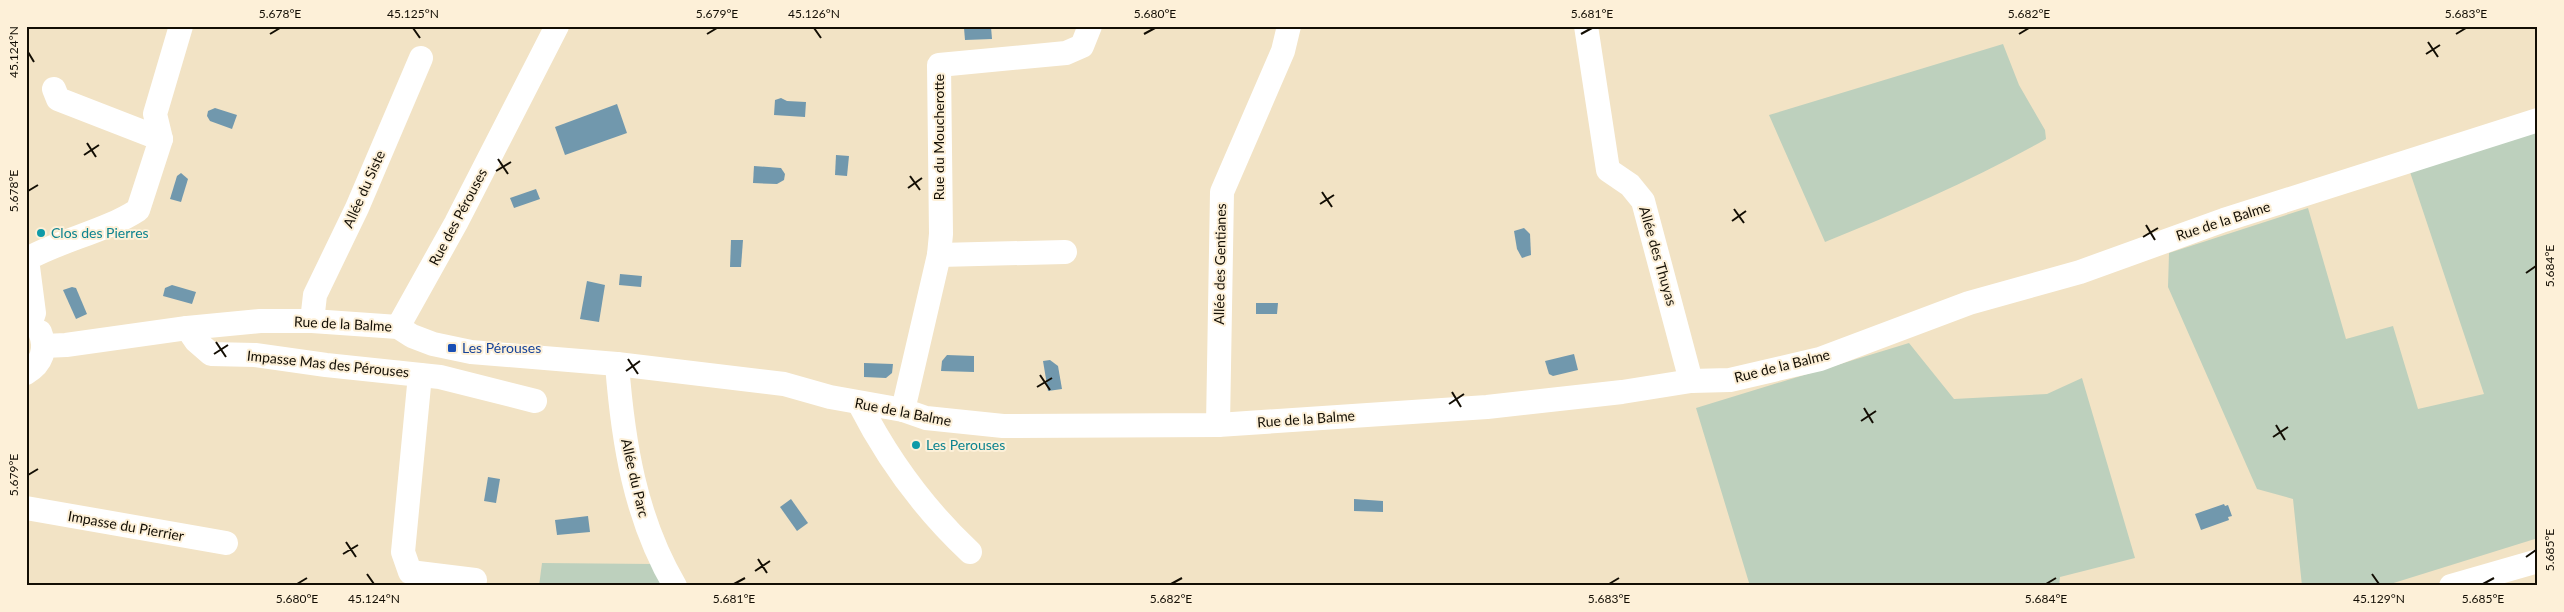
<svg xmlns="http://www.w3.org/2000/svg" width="2564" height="612" font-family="Lato,sans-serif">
<rect width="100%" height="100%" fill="#f2e3c5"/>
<g fill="#bdd0bd">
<path d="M2003,44L2019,85L2045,130L2046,139C1975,179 1901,211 1825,242L1769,115Z"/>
<polygon points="2538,130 2538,538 2384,586 2302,586 2293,499 2257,489 2168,287 2169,253 2308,208 2346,339 2393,326 2418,409 2484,394 2410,172"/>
<polygon points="1909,343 1954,399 2047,394 2082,378 2135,558 2060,577 2059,586 1750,586 1696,408"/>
<polygon points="542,563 653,564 663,586 539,586"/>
</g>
<g fill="#7198ad">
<polygon points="991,27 992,39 965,40 964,28"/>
<polygon points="781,98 787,101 806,102 805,117 774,115 775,100"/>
<polygon points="617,104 627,133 565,155 555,127"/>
<polygon points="215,108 237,115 232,129 210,121 207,116 208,111"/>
<polygon points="836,155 849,156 847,176 835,175"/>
<polygon points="754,166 781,168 785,174 784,180 777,184 753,183"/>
<polygon points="181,173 188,179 181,202 170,199 177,176"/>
<polygon points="536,189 540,199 514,208 510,198"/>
<polygon points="1524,228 1530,234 1531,255 1522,258 1517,249 1514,231"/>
<polygon points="731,240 743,240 741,267 730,267"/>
<polygon points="620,274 642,276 641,287 619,285"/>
<polygon points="587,281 605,285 599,322 580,319"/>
<polygon points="172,285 196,292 192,304 163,296 165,288"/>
<polygon points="72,287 76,288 87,314 76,319 63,290"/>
<polygon points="1256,303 1278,303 1277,314 1256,314"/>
<polygon points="1574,354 1578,370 1553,376 1549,374 1545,361"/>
<polygon points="947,355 974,356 974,372 941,371 942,361"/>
<polygon points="1050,360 1058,366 1062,389 1048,391 1043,361"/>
<polygon points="864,363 893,364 892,373 886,378 864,377"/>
<polygon points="488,477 500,479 496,503 484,501"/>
<polygon points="791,499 808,523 797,531 780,507"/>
<polygon points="1354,499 1383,501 1383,512 1354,511"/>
<polygon points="2224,504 2225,506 2228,505 2232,516 2228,517 2229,520 2201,530 2195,514"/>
<polygon points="588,516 590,532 557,535 555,520"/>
</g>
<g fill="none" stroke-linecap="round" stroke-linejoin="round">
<g stroke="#fff" stroke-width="24">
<polyline points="1586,26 1608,170 1630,185 1643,201 1691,381"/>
<polyline points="54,89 58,99 161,139"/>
<polyline points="939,255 1065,252"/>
<polyline points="312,321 315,295 357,208 421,58"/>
<path d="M31,322L34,313L27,259C63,239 104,232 138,210L161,139L155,114L181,26"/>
<polyline points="398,327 456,223 557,26"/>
<polyline points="187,328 196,341 211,354 255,355 326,365 440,377 535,401"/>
<polyline points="44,346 66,345 187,328 260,321 312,321 398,327 412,336 433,344 471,352 617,364 784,384 830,397 903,410 926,418 1003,426 1218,425 1487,407 1622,392 1691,381 1730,380 1820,359 1969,303 2080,272 2224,220 2538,120"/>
<path d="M617,364C623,442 635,518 675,586"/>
<path d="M26,373C42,364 47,349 40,332"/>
<polyline points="420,375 403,552 410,572 475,580"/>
<path d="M859,403C887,458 924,509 970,552"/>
<polyline points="903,410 939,255 941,234 939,65 1066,53 1082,46 1090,26"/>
<polyline points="1218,425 1222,192 1283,51 1289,26"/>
<polyline points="26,508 226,543"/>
<polyline points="2451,586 2538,561"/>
</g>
</g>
<path fill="none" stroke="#130e04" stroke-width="2" d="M413,28L420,38M814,28L821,38M270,34L280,28M707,34L717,28M1144,34L1155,28M1581,34L1592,28M2019,34L2029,28M2456,34L2466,28M2428,42L2438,57M28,52L34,62M2426,54L2440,45M87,143L96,157M84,155L99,145M498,159L508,174M496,171L511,162M910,176L920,190M908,188L922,178M28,191L38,185M1322,192L1332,207M1320,204L1334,195M1734,209L1744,223M1732,221L1746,211M2146,225L2155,240M2143,237L2158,228M2526,273L2536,266M216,342L226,357M214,354L228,345M628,359L638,374M626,371L640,361M1040,375L1050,390M1037,387L1052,378M1452,392L1461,407M1449,404L1464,394M1864,408L1873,423M1861,421L1876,411M2276,425L2285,440M2273,437L2288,427M28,475L38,469M346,542L356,557M343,554L358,545M2526,557L2536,550M758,559L767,573M755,571L770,561M367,574L374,584M2372,574L2379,584M297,584L307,578M734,584L745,578M1171,584L1182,578M1609,584L1619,578M2046,584L2056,578M2483,584L2494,578"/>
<g fill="#0f9aa8" stroke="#fdf0d8" stroke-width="2">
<circle cx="41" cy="233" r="5"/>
<circle cx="916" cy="445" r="5"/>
</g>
<rect fill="#1a4fb4" stroke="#fdf0d8" stroke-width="2" x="447" y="343" width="10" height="10" rx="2.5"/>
<g text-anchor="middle" stroke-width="4" stroke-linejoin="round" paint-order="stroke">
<g font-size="14" fill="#130e04" stroke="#fdf0d8">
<text transform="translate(939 137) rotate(-90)" y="5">Rue du Moucherotte</text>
<text transform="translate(364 189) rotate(-66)" y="5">Allée du Siste</text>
<text transform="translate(458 217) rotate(-62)" y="5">Rue des Pérouses</text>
<text transform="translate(2223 221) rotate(-18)" y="5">Rue de la Balme</text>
<text transform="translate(1658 256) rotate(74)" y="5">Allée des Thuyas</text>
<text transform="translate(1220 264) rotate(-89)" y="5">Allée des Gentianes</text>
<text transform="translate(343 324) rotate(3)" y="5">Rue de la Balme</text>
<text transform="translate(328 364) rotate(6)" y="5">Impasse Mas des Pérouses</text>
<text transform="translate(1782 366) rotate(-14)" y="5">Rue de la Balme</text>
<text transform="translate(903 412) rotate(11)" y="5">Rue de la Balme</text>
<text transform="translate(1306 419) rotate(-4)" y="5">Rue de la Balme</text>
<text transform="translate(635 478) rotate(77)" y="5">Allée du Parc</text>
<text transform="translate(126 526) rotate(10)" y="5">Impasse du Pierrier</text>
</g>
<g font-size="14" fill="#0d838f" stroke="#fdf0d8" text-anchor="start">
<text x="51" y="238">Clos des Pierres</text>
<text x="926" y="450">Les Perouses</text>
</g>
<g font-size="14" fill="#164399" stroke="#fdf0d8" text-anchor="start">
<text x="462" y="353">Les Pérouses</text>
</g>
</g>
<rect width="2564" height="612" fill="none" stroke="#fdf0d8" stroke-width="55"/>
<rect x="28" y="28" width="2508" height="556" fill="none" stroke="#130e04" stroke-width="2"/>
<g font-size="12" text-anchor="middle" fill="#130e04">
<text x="280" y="18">5.678°E</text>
<text x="413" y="18">45.125°N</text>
<text x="717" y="18">5.679°E</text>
<text x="814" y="18">45.126°N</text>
<text x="1155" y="18">5.680°E</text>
<text x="1592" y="18">5.681°E</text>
<text x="2029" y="18">5.682°E</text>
<text x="2466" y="18">5.683°E</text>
<text transform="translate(14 52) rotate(-90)" y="4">45.124°N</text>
<text transform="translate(14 191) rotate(-90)" y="4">5.678°E</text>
<text transform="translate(2550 266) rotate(-90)" y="4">5.684°E</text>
<text transform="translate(14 475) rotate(-90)" y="4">5.679°E</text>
<text transform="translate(2550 550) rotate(-90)" y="4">5.685°E</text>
<text x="297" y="603">5.680°E</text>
<text x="374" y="603">45.124°N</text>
<text x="734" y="603">5.681°E</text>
<text x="1171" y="603">5.682°E</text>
<text x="1609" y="603">5.683°E</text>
<text x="2046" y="603">5.684°E</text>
<text x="2379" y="603">45.129°N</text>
<text x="2483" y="603">5.685°E</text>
</g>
</svg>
